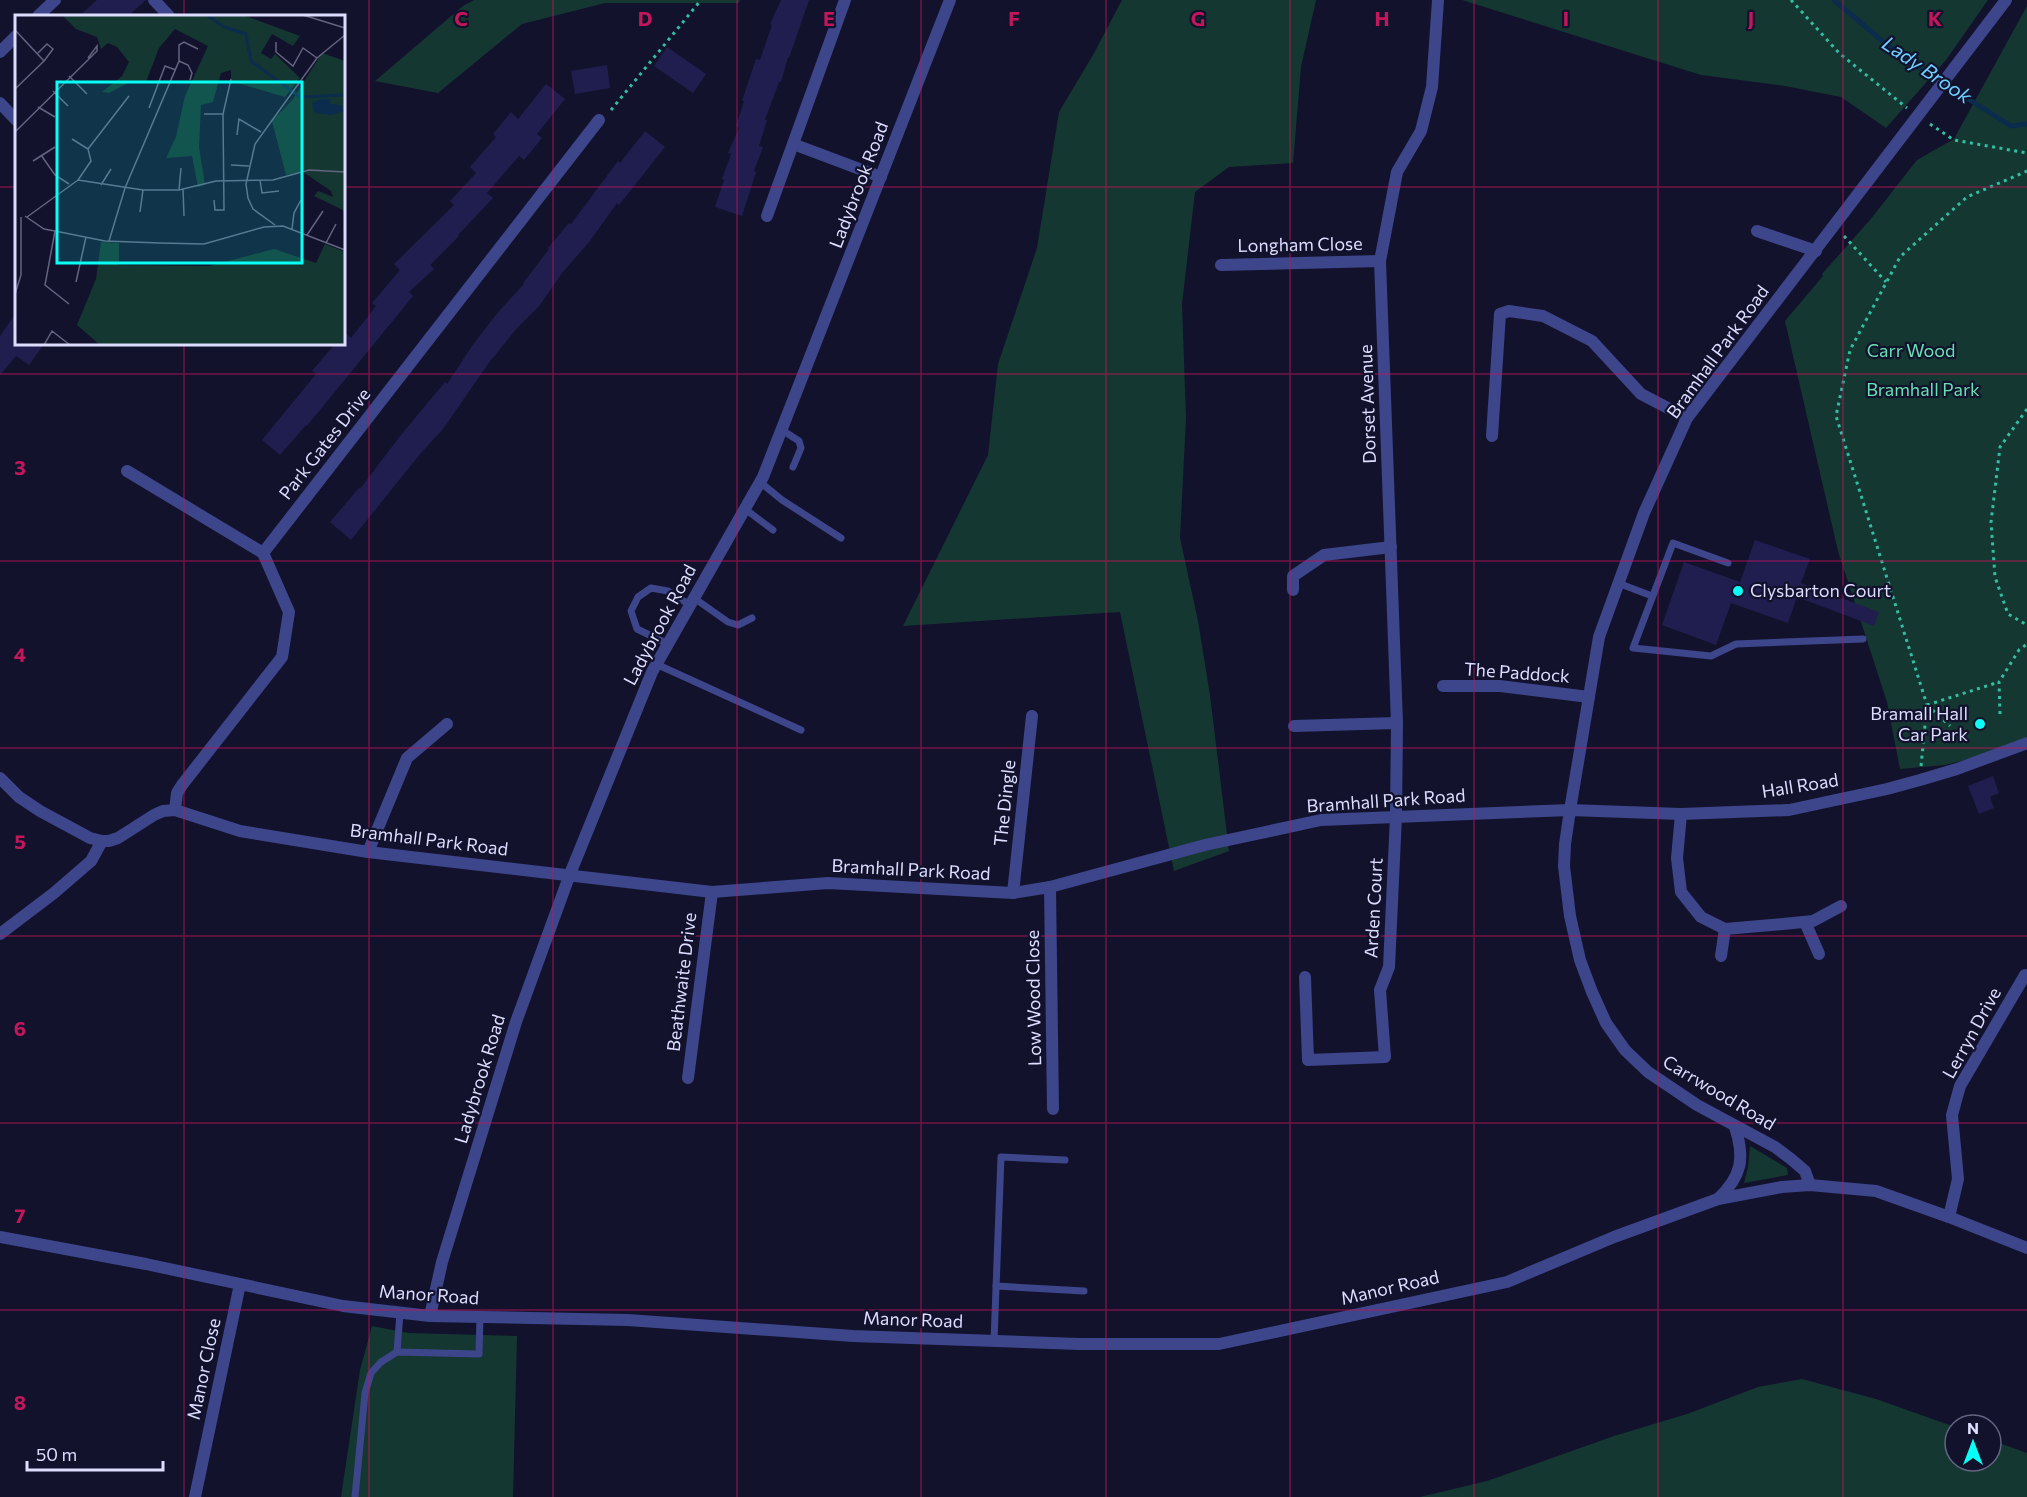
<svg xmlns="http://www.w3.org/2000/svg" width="2027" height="1497" font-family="Commissioner,sans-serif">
<rect width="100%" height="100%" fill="#12122d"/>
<g fill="#153731">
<polygon points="474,0 740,0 739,3 605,3 522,24 438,93 375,81 463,6"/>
<polygon points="1122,0 1316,0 1301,67 1293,163 1229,167 1195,192 1182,304 1186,418 1180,538 1198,621 1210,695 1229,851 1174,871 1120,612 903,626 988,455 998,364 1037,248 1059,112 1093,55"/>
<polygon points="1462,0 1988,0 1946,60 1886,128 1841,97 1785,86 1701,75"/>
<polygon points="2027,6 2027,744 1945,765 1900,769 1887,702 1838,551 1785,321 1823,276 1822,274 1870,220 1917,160 1954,139"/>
<polygon points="1750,1146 1787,1168 1788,1175 1744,1183 1748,1167"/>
<polygon points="372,1326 408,1333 517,1336 513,1497 341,1497 360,1370"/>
<polygon points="1802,1379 1876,1399 1955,1427 1955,1461 1991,1461 1991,1440 2027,1453 2027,1497 1420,1497 1487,1481 1614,1436 1687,1414 1758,1387"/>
</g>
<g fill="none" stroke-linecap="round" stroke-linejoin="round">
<polyline stroke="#0b2c4c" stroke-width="5" points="1834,0 1899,55 2011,126 2027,124"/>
</g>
<g fill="#201e4e">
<polygon points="97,0 146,0 128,16 79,16"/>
<polygon points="781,0 809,0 789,58 788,57 781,82 779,82 765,120 767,120 759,146 763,147 754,171 756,172 742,216 715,207 724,180 722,179 731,154 728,153 739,128 736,126 744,101 742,101 756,59 760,60 772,25 770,24"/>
<polygon points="667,47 706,74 693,93 654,66"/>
<polygon points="607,65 610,88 575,94 571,71"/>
<polygon points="546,84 565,99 537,134 542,138 524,160 519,156 487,193 493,198 458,235 459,236 430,265 434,269 409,292 413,296 307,426 306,425 280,455 262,440 316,374 312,371 335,344 344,344 344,332 351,338 376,306 372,303 400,270 394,264 454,205 450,201 476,173 470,167 496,137 493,134 511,112 518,119"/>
<polygon points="645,131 665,147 619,205 617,203 590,241 562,273 540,305 517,328 488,364 443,429 420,454 351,540 330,522 359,488 360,489 400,436 445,382 447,384 474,343 499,311 524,284 523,283 549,249 548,248 569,223 571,224 618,161 620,163"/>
<polygon points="16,313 16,344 44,344 29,365 16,356 0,375 0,336"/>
<polygon points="1755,540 1810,559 1801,583 1879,612 1874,626 1797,597 1788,623 1731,603 1716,645 1662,625 1684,562 1740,582"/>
<polygon points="1993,776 1999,793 1990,797 1994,808 1979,814 1968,786"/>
</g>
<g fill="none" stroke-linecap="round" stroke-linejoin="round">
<g stroke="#31bfa2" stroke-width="3" stroke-dasharray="3 4.5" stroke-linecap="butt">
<polyline points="1791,0 1839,53 1907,108"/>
<polyline points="611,110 701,0"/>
<polyline points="1930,124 1954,140 2027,153"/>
<polyline points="1844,236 1886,282"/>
<polyline points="2027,409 2000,447 1991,522 1995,577 2008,614 2027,625"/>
<polyline points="1927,705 1999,682"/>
<polyline points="1927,705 1950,726"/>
<polyline points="2000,714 1999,682 2019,650 2027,644"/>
<polyline points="1921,766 1927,705 1836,416 1850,350 1900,257 1967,197 2027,171"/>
</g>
<g stroke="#3d458b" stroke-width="7">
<polyline points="782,430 799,441 801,448 793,467"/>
<polyline points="760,482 782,500 841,538"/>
<polyline points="745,509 773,530"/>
<polyline points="1728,563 1673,543 1633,648 1711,656 1736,644 1863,639"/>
<polyline points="1618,583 1652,596"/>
<polyline points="694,598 728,622 738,625 752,618"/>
<polyline points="668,644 637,629 631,611 638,597 651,588 668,591 690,605"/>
<polyline points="656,664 801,730"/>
<polyline points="996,1286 1084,1291"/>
<polyline points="994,1341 1001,1157 1065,1160"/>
<polyline points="397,1352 400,1313"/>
<polyline points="355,1497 365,1393 371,1373 381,1362 397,1352 479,1354 480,1317"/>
</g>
<g stroke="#3d458b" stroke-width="12">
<polyline points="154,0 169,16"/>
<polyline points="38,16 55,0"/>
<polyline points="0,52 16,36"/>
<polyline points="0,103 16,120"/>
<polyline points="793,144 881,177"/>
<polyline points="767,216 845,0"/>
<polyline points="1757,231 1816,251"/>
<polyline points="1221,265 1380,261"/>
<polyline points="1492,436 1500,314 1509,311 1543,316 1592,341 1641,394 1687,418"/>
<polyline points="127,471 263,553"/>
<polyline points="1293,590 1293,576 1324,555 1391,547"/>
<polyline points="1443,686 1500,686 1589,697"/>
<polyline points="1294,726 1397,723"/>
<polyline points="0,778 19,797 40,811 90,838 102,841 109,841 118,838 154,815 163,811 175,810 240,831 368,852 712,892 828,883 1013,893 1050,887 1205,845 1321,820 1570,810 1681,814 1789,810 1887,789 1920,780 1957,769 2027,743"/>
<polyline points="175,810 177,793 182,785 282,657 289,612 263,553 599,120"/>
<polyline points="1681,814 1677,858 1681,892 1701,917 1725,929 1783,924 1813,921 1841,906"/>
<polyline points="368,852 407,758 447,724"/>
<polyline points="1050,887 1053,1109"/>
<polyline points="1013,893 1032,716"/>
<polyline points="1805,922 1819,954"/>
<polyline points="0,934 54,893 91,861 102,841"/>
<polyline points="1721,956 1725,929"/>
<polyline points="1305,977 1308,1060 1385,1057 1380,990 1389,967 1396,816 1397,723 1380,261 1397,172 1421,131 1432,87 1438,0"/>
<polyline points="688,1078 712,892"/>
<polyline points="1810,1185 1805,1171 1791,1159 1775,1147 1697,1105 1648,1072 1625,1050 1606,1023 1592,992 1580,960 1570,916 1564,866 1565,844 1570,810 1599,637 1644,513 1687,418 2006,0"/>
<path d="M1718,1199C1742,1176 1745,1158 1735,1127"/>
<polyline points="1949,1217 1958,1179 1952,1115 1960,1086 2025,975"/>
<polyline points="430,1316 442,1262 516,1022 570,874 652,672 763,477 950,0"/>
<polyline points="195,1497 240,1284"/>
</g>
<polyline stroke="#3d458b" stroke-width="12" points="0,1237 146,1264 343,1306 430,1316 628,1320 853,1336 1079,1344 1219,1344 1507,1282 1614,1237 1718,1199 1782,1187 1810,1185 1876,1191 1949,1217 2027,1248"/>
</g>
<path fill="none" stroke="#c2185b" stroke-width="1.5" stroke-opacity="0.55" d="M184,0V16M369,0V1497M553,0V1497M737,0V1497M921,0V1497M1106,0V1497M1290,0V1497M1474,0V1497M1658,0V1497M1843,0V1497M0,187H16M344,187H2027M184,344V1497M0,374H2027M0,561H2027M0,748H2027M0,936H2027M0,1123H2027M0,1310H2027"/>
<g fill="#09fff5" stroke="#12122d" stroke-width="2">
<circle cx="1738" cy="591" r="6"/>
<circle cx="1980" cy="724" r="6"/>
</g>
<g text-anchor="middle" stroke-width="4.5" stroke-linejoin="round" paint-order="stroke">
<g font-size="18" fill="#dddeff" stroke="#12122d">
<text transform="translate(859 185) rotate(-69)" y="6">Ladybrook Road</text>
<text transform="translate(1300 245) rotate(-1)" y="6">Longham Close</text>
<text transform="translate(1718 352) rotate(-54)" y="6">Bramhall Park Road</text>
<text transform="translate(1368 404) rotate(-92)" y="6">Dorset Avenue</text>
<text transform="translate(325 444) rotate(-52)" y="6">Park Gates Drive</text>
<text transform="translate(660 625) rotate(-62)" y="6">Ladybrook Road</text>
<text transform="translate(1517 673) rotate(4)" y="6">The Paddock</text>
<text transform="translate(1800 786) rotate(-9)" y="6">Hall Road</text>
<text transform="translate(1386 801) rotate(-4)" y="6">Bramhall Park Road</text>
<text transform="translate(1005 803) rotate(-84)" y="6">The Dingle</text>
<text transform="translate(429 840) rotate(7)" y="6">Bramhall Park Road</text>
<text transform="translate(911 870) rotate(3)" y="6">Bramhall Park Road</text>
<text transform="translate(1374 908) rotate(-87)" y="6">Arden Court</text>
<text transform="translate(682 982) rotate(-83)" y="6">Beathwaite Drive</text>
<text transform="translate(1034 998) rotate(-91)" y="6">Low Wood Close</text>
<text transform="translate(1972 1033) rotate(-61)" y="6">Lerryn Drive</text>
<text transform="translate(480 1079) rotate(-73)" y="6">Ladybrook Road</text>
<text transform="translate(1719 1093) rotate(31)" y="6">Carrwood Road</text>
<text transform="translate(1390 1288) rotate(-13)" y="6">Manor Road</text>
<text transform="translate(429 1295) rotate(4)" y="6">Manor Road</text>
<text transform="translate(913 1320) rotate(2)" y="6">Manor Road</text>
<text transform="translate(204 1369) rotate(-78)" y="6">Manor Close</text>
</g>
<g font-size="18" fill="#67e1b1" stroke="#12122d">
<text x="1911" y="357">Carr Wood</text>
<text x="1923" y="396">Bramhall Park</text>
</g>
<g font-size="18" fill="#dddeff" stroke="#12122d" text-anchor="start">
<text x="1750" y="597">Clysbarton Court</text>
<text x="1968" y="720" text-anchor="end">Bramall Hall<tspan x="1968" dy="21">Car Park</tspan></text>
</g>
<g font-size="20" font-style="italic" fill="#6bd0ff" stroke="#12122d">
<text transform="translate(1927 70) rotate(34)" y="7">Lady Brook</text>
</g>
</g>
<g transform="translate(15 15)">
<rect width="330" height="330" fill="#12122d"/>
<path d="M47,0H228L285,21L278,31L257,19L246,38L256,44L260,39L285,63L270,82L216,66V55L206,58L198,87L186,90L184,132L190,170L183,172L177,141L151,143L161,122L170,81L193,31L160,14L144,33L131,67H115L94,78L87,77L107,61L114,47L102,32L93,28L86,34L82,22L61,14ZM307,38L330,46V196L299,181L303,176L318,182L316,176L288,157L271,160L257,106L278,84ZM86,227L104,228V250L194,251L259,234L301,248L310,229L330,237V330H85L62,310L81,264Z" fill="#153731"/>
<path d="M305,84H315L316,89L326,90L329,96L317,100L300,98L297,88Z" fill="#0b2c4c"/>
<path fill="none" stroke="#0b2c4c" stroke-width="3" d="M192,0L209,12L231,19L236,46L285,82L330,80"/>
<path fill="none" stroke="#636481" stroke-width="1.5" d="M288,0L330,13M0,15L29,46L0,74M261,27V37L278,51L288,33L302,43M23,38L32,29L38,34L29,46M164,46L173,50L177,58L175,65M54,61L72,79M38,76L53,91M23,92L40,102M134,93L150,51L161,55M189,99H208M0,117L82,36V31L73,43M222,120L224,104L246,117M57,124L73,134M26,140L40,160L54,169M18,146L40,132M216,150L234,151M63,165L128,175H164L201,166L258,165L294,155L330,157M63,165L76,146L73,134L114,81M245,165L247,178L264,176M86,170L96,154M168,174L169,201M164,175L166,153M199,185L200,195H209L208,99L216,64M125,197L128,175M10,201L29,214L40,216L90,226L145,228L189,229L249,212L268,211L330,235M12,202L63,165M260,210L238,194L233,183L231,169L240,129L302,43L330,20M277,214L279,198L286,185M40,216L30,270L54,289M292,220L308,196M94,226L110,173L164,46V30L169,27L183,34M311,228L321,209M61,267L71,222M0,279L6,260V202M29,330L37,316L55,330"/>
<path fill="#09fff5" fill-opacity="0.15" stroke="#09fff5" stroke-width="3" d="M42,67H287V248H42Z"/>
<rect width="330" height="330" fill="none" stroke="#dddeff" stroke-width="3"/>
</g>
<g font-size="20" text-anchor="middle" font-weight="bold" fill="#c2185b" stroke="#12122d" stroke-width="4.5" stroke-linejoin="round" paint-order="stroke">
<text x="461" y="26">C</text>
<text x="645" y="26">D</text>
<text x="829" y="26">E</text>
<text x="1014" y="26">F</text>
<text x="1198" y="26">G</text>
<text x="1382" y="26">H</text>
<text x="1566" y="26">I</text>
<text x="1751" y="26">J</text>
<text x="1935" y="26">K</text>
<text x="20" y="475">3</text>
<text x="20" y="662">4</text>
<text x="20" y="849">5</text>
<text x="20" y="1036">6</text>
<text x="20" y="1223">7</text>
<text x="20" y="1410">8</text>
</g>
<g transform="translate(1973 1443)"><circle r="28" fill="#12122d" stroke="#636481" stroke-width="1.5"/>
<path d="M0-4.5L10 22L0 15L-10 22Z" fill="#09fff5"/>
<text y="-9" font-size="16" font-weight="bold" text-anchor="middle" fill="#dddeff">N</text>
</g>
<path d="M27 1461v9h136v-9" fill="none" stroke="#dddeff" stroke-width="3"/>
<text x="36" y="1461" font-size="18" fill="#dddeff" stroke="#12122d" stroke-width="4.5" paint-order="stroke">50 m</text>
</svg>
